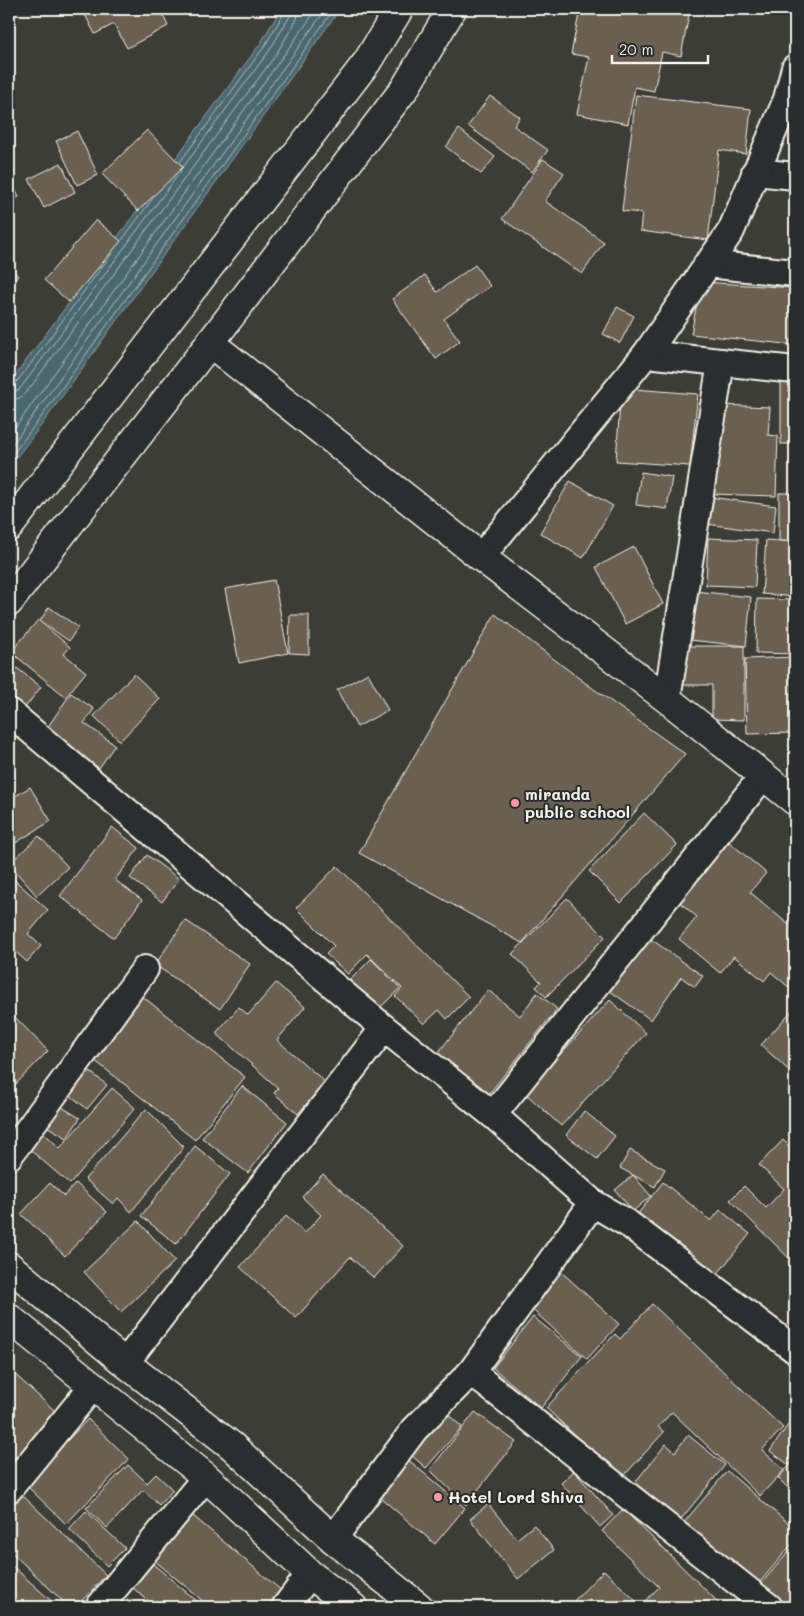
<svg xmlns="http://www.w3.org/2000/svg" width="804" height="1616" font-family="Mali,sans-serif">
<rect width="100%" height="100%" fill="#3d3d38"/>
<filter id="ink" filterUnits="userSpaceOnUse"><feTurbulence type="fractalNoise" baseFrequency=".02" numOctaves="2"/><feDisplacementMap in="SourceGraphic" scale="10" xChannelSelector="R" yChannelSelector="G"/><feConvolveMatrix kernelMatrix="1 2 1 2 8 2 1 2 1" color-interpolation-filters="sRGB"/></filter>
<g filter="url(#ink)">
<polygon fill="#4c6771" stroke="#8f9ea1" points="281,9 340,9 43,423 9,467 9,384 260,44"/>
<g fill="none" stroke-linecap="round" stroke-linejoin="round">
<g stroke="#b1bab8" stroke-width="1">
<polyline points="180,162 264,47 284,13 285,9"/>
<polyline points="184,166 269,51 290,16 291,9"/>
<polyline points="122,240 153,198"/>
<polyline points="9,387 14,385 29,366 113,252"/>
<polyline points="9,393 19,390 34,370 181,171"/>
<path d="M9,401C24,400 32,385 40,374L275,56L297,19L299,9"/>
<polyline points="9,436 317,9"/>
<polyline points="9,449 326,9"/>
<polyline points="9,459 39,420 334,9"/>
</g>
</g>
<g fill="#6a6151" stroke="#f4f1e8">
<polygon points="82,9 160,9 168,26 127,48 114,24 95,34"/>
<polygon points="580,9 690,9 681,56 662,52 654,91 635,87 628,124 577,114 589,57 571,54"/>
<polygon points="636,95 751,109 746,154 719,150 708,240 640,231 642,213 622,211"/>
<polygon points="490,96 520,117 514,126 548,150 532,172 468,126"/>
<polygon points="459,129 495,157 481,174 446,147"/>
<polygon points="147,130 183,167 138,211 102,174"/>
<polygon points="77,131 98,175 77,185 56,141"/>
<polygon points="543,159 564,173 545,201 604,242 582,274 502,219"/>
<polygon points="61,163 75,192 44,208 29,179"/>
<polygon points="9,177 19,197 9,202"/>
<polygon points="96,220 121,241 69,302 44,280"/>
<polygon points="9,265 18,276 9,284"/>
<polygon points="475,265 490,286 444,319 460,341 436,359 392,299 425,275 437,292"/>
<polygon points="701,282 795,288 795,345 691,334"/>
<polygon points="617,307 634,316 620,343 603,334"/>
<rect x="781" y="383" width="14" height="61"/>
<polygon points="621,388 698,394 690,466 616,461"/>
<polygon points="720,405 770,407 768,435 778,436 776,496 709,494"/>
<polygon points="641,472 672,477 667,509 636,505"/>
<polygon points="570,481 613,506 583,558 540,533"/>
<rect x="779" y="493" width="16" height="48"/>
<polygon points="710,497 776,506 773,533 707,524"/>
<polygon points="708,538 757,540 755,587 706,585"/>
<polygon points="766,540 795,542 795,597 762,594"/>
<polygon points="634,547 663,604 625,624 596,567"/>
<polygon points="274,580 288,653 239,663 225,589"/>
<polygon points="694,591 751,597 746,646 689,640"/>
<polygon points="757,599 795,600 795,654 756,653"/>
<polygon points="49,607 78,627 69,641 40,621"/>
<polygon points="495,614 584,682 685,754 522,943 359,853"/>
<polygon points="290,615 309,615 309,654 289,653"/>
<polygon points="38,620 70,647 64,654 86,672 66,697 11,652"/>
<polygon points="680,646 744,646 744,720 712,719 712,685 680,685"/>
<polygon points="795,657 795,733 747,734 745,659"/>
<polygon points="13,665 41,687 20,714 9,705 9,671"/>
<polygon points="368,673 388,710 357,727 337,690"/>
<polygon points="134,674 160,699 120,741 94,716"/>
<polygon points="71,693 94,709 84,723 115,745 99,768 45,731"/>
<polygon points="30,787 51,821 9,847 9,800"/>
<polygon points="644,813 677,845 621,903 589,871"/>
<polygon points="112,827 139,848 115,880 142,900 114,938 60,896"/>
<polygon points="39,836 68,867 37,896 9,864"/>
<polygon points="727,840 766,873 750,892 789,925 795,917 795,986 792,990 771,972 764,981 734,956 720,973 679,939 697,917 677,900"/>
<polygon points="147,855 179,879 162,902 130,878"/>
<polygon points="337,866 469,997 447,1019 439,1010 424,1024 395,996 402,988 367,954 348,974 326,954 334,946 296,908"/>
<polygon points="9,875 48,910 28,934 41,946 27,962 9,946"/>
<polygon points="567,898 605,937 546,997 536,987 541,982 512,954"/>
<polygon points="185,920 250,964 220,1009 155,965"/>
<polygon points="648,937 703,976 695,987 681,977 651,1020 610,991"/>
<polygon points="371,959 400,988 375,1013 346,984"/>
<polygon points="276,983 305,1007 277,1040 325,1082 298,1114 274,1093 278,1088 216,1033 239,1007 248,1015"/>
<polygon points="488,990 520,1016 537,993 557,1009 484,1100 433,1059"/>
<polygon points="138,993 245,1077 195,1140 89,1056"/>
<polygon points="610,1000 646,1033 561,1126 525,1093"/>
<polygon points="795,1007 795,1076 761,1045"/>
<polygon points="9,1011 48,1051 9,1091"/>
<polygon points="84,1067 107,1085 87,1109 65,1091"/>
<polygon points="242,1086 287,1122 248,1173 202,1138"/>
<polygon points="112,1088 135,1108 70,1184 22,1143 36,1126 60,1148"/>
<polygon points="55,1103 80,1118 67,1138 43,1124"/>
<polygon points="146,1109 184,1147 131,1212 118,1198 113,1204 85,1179"/>
<polygon points="584,1111 615,1136 597,1159 566,1135"/>
<polygon points="783,1140 795,1152 795,1264 730,1200 744,1186 766,1208 784,1189 759,1165"/>
<polygon points="195,1146 230,1174 176,1244 141,1216"/>
<polygon points="630,1150 665,1169 655,1187 620,1168"/>
<polygon points="323,1174 403,1246 374,1278 350,1257 296,1318 240,1267 286,1216 305,1233 321,1215 302,1197"/>
<polygon points="633,1175 651,1196 633,1211 615,1190"/>
<polygon points="663,1182 711,1221 720,1210 750,1234 710,1283 633,1220"/>
<polygon points="50,1183 64,1196 76,1183 107,1212 65,1256 21,1214"/>
<polygon points="138,1221 175,1261 121,1312 84,1272"/>
<polygon points="558,1269 619,1324 587,1359 526,1304"/>
<polygon points="652,1304 783,1428 762,1450 784,1470 760,1496 672,1412 658,1427 664,1432 621,1479 546,1408 615,1334 620,1339"/>
<polygon points="533,1317 582,1356 541,1408 493,1368"/>
<polygon points="9,1369 55,1411 37,1431 44,1437 17,1466 9,1459"/>
<polygon points="440,1407 462,1427 426,1468 403,1448"/>
<polygon points="475,1412 516,1442 466,1505 430,1470"/>
<polygon points="88,1419 129,1459 66,1524 25,1484"/>
<polygon points="792,1419 795,1421 795,1456 789,1465 770,1451"/>
<polygon points="688,1435 725,1465 678,1523 632,1486 666,1444 675,1452"/>
<polygon points="405,1457 465,1508 435,1544 375,1493"/>
<polygon points="795,1460 795,1495 778,1478"/>
<polygon points="128,1465 147,1483 156,1474 173,1490 159,1505 143,1490 107,1528 86,1508"/>
<polygon points="574,1471 613,1515 600,1527 561,1483"/>
<polygon points="727,1471 795,1529 795,1548 791,1545 755,1588 681,1526"/>
<polygon points="20,1493 106,1575 76,1607 69,1607 9,1550 9,1505"/>
<polygon points="488,1504 517,1539 534,1525 554,1550 518,1579 470,1519"/>
<polygon points="623,1509 723,1607 568,1607 604,1570 641,1606 659,1587 602,1531"/>
<polygon points="86,1511 125,1548 107,1566 69,1529"/>
<polygon points="192,1515 283,1592 270,1607 210,1607 154,1560"/>
<polygon points="791,1549 795,1553 795,1603 792,1607 786,1607 760,1585"/>
<polygon points="9,1563 58,1607 9,1607"/>
<polygon points="153,1564 204,1607 149,1607 152,1604 133,1588"/>
</g>
<g fill="none" stroke-linecap="round" stroke-linejoin="round">
<defs>
<g id="street">
<polyline points="755,172 795,176"/>
<polyline points="707,264 795,273"/>
<polyline points="646,354 795,370"/>
<polyline points="481,557 646,354 731,231 787,99 795,68"/>
<polyline points="667,699 721,362"/>
<polyline points="9,712 384,1028 493,1115 593,1203 630,1225 795,1350"/>
<polyline points="493,1115 763,776"/>
<polyline points="9,1156 145,969"/>
<polyline points="125,1363 384,1028"/>
<polyline points="471,1372 769,1607"/>
<polyline points="9,1489 92,1387"/>
<polyline points="333,1539 414,1430 471,1372 593,1203"/>
<polyline points="99,1607 206,1477"/>
<polyline points="285,1607 310,1574"/>
</g>
<g id="secondary">
<polyline points="210,343 481,557 667,699 795,801"/>
<polyline points="9,527 367,62 399,9"/>
<polyline points="9,602 210,343 405,88 452,9"/>
<polyline points="9,1266 125,1363 232,1446 333,1539 419,1607"/>
<polyline points="9,1318 206,1477 310,1574 353,1607"/>
</g>
</defs>
<use href="#street" stroke="#f4f1e8" stroke-width="30"/>
<use href="#secondary" stroke="#f4f1e8" stroke-width="31"/>
<use href="#street" stroke="#2a2d2e" stroke-width="26"/>
<use href="#secondary" stroke="#2a2d2e" stroke-width="28"/>
</g>
</g>
<g fill="#ff9aa2" stroke="#2a2d2e" stroke-width="2">
<circle cx="515" cy="803" r="5"/>
<circle cx="438" cy="1497" r="5"/>
</g>
<g text-anchor="middle" stroke-width="4" stroke-linejoin="round" paint-order="stroke">
<g font-size="16" font-weight="bold" fill="#f4f1e8" stroke="#2a2d2e" text-anchor="start">
<text x="525" y="800">miranda<tspan x="525" dy="18">public school</tspan></text>
<text x="448" y="1503">Hotel Lord Shiva</text>
</g>
</g>
<rect width="804" height="1616" fill="none" stroke="#2a2d2e" stroke-width="30"/>
<rect x="15" y="15" width="774" height="1586" fill="none" stroke="#f4f1e8" stroke-width="2" filter="url(#ink)"/>
<path d="M612 55v8h96v-8" fill="none" stroke="#f4f1e8" stroke-width="2.5"/>
<text x="619" y="55" font-size="15" fill="#f4f1e8" stroke="#2a2d2e" stroke-width="4" paint-order="stroke">20 m</text>
</svg>
